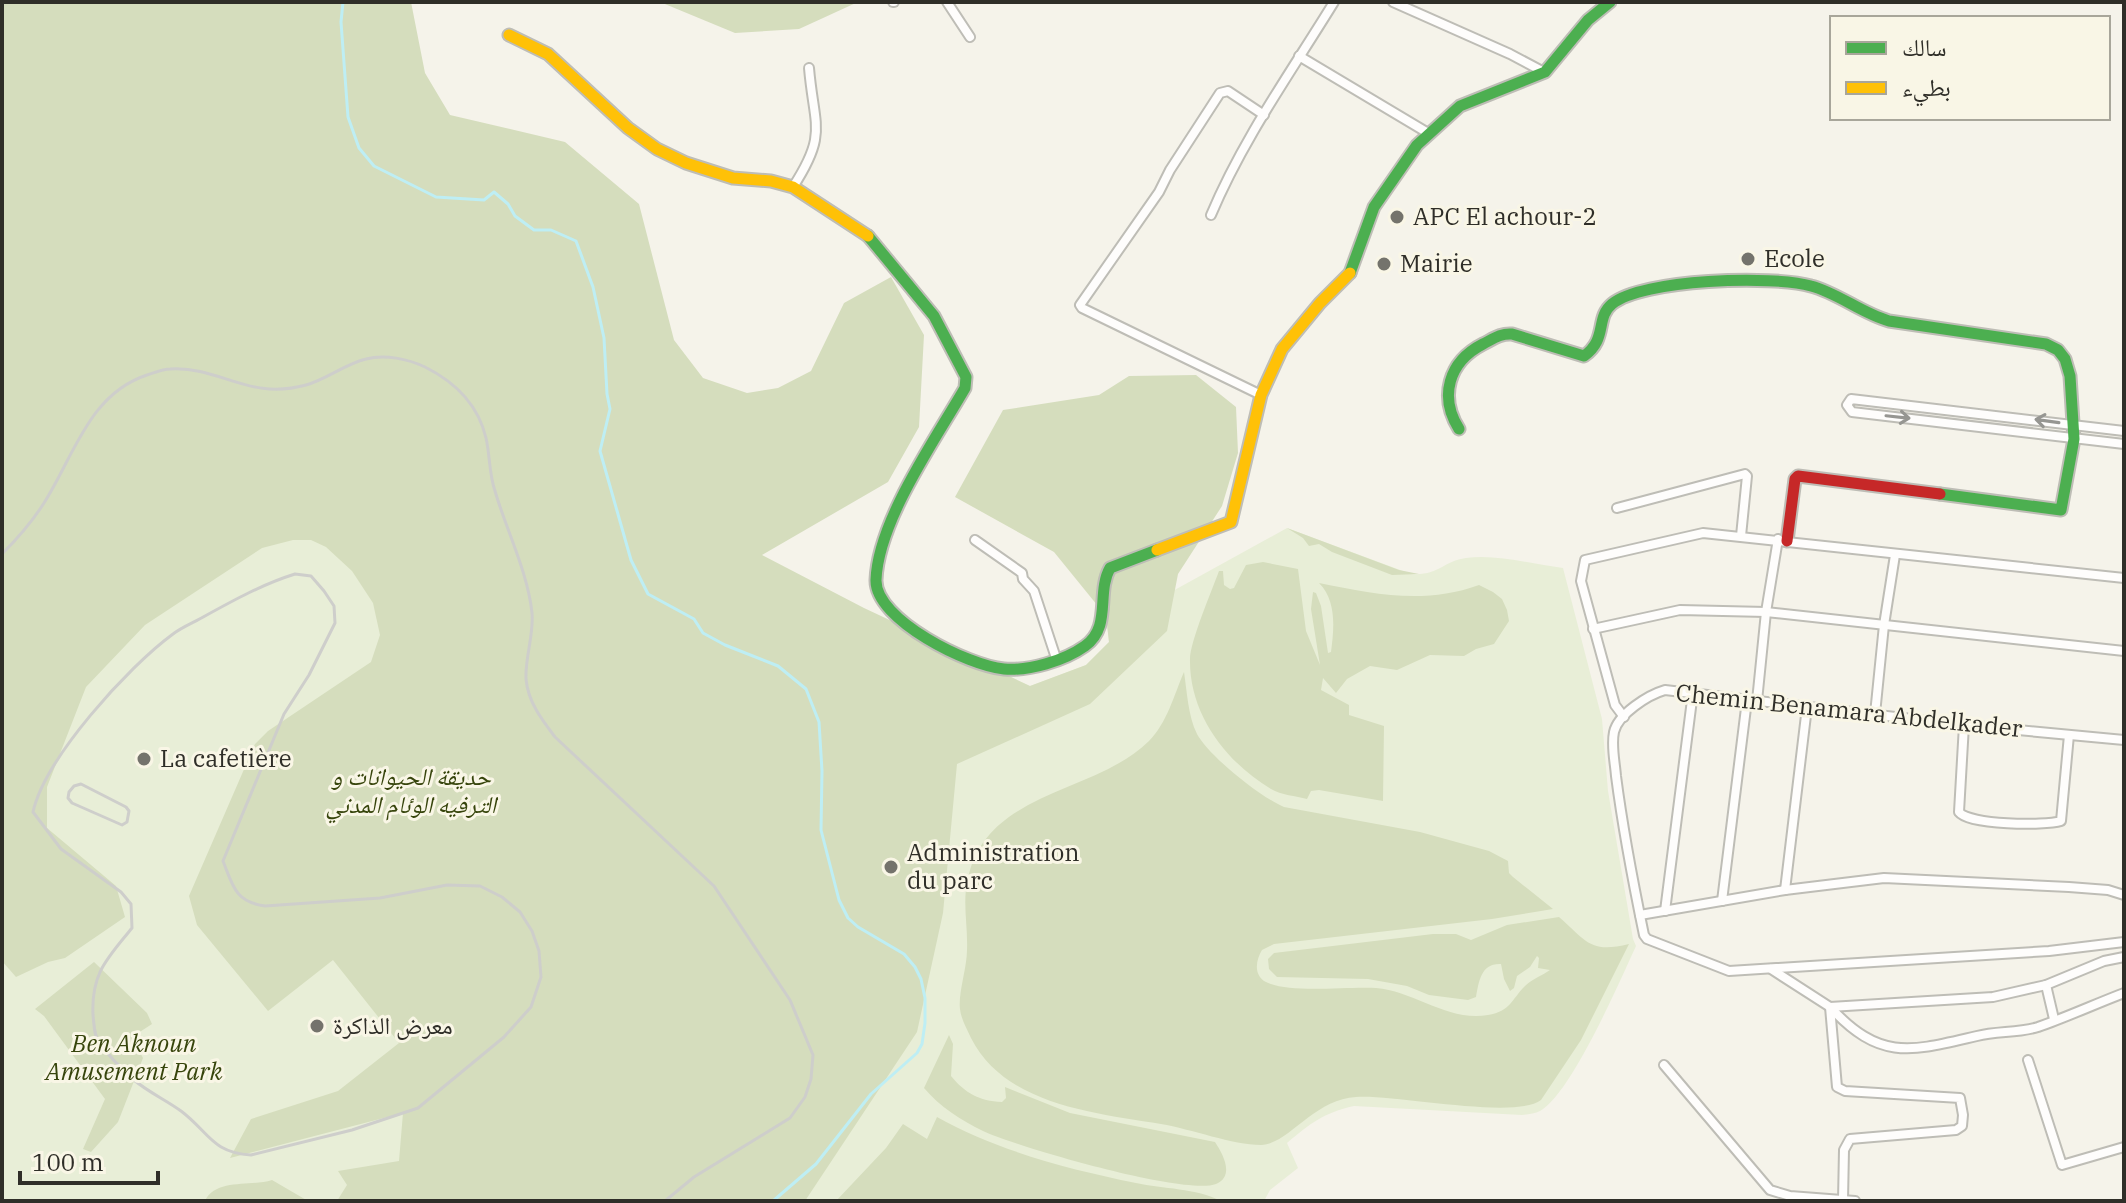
<svg xmlns="http://www.w3.org/2000/svg" width="2126" height="1203" font-family="'IBM Plex Serif','Noto Naskh Arabic',serif">
<rect width="100%" height="100%" fill="#f5f3ea"/>
<path fill="#e8eed7" d="M336,125L722,523L780,570L1030,686L1086,665L1109,642L1106,616L1142,608L1287,528L1411,574C1439,576 1443,561 1466,558C1497,554 1532,564 1563,568L1602,719L1608,791L1633,939L1636,946C1620,981 1571,1094 1540,1111C1535,1114 1528,1114 1522,1115L1354,1106C1323,1113 1311,1123 1287,1143L1298,1168L1270,1190L1264,1201H2V396Z"/>
<g fill="#d5ddbd">
<polygon points="2,2 411,2 425,73 450,115 565,142 639,204 674,340 703,378 747,393 778,388 811,371 844,303 891,277 924,335 919,427 888,482 762,555 864,608 1030,686 1086,665 1109,642 1106,616 1054,552 955,497 1003,410 1099,395 1129,376 1196,375 1236,407 1238,453 1222,506 1178,574 1167,631 1090,704 957,764 943,913 917,1032 805,1201 337,1201 347,1185 338,1171 399,1161 403,1113 230,1158 251,1119 338,1091 399,1043 333,960 268,1011 197,925 189,896 255,744 268,731 371,662 380,635 373,603 352,571 326,547 311,540 293,540 262,548 145,625 86,687 47,787 47,828 116,886 125,917 65,958 48,962 16,977 2,961"/>
<polygon points="660,2 858,2 799,29 735,33"/>
<polygon points="1287,528 1399,570 1419,574 1392,575 1332,552 1319,544 1309,546 1303,538"/>
<path d="M1263,562L1298,569L1306,631L1320,665L1311,609L1313,592L1316,593L1321,606L1328,653L1331,652C1334,629 1337,601 1319,583C1374,594 1424,605 1479,585L1493,592L1502,599L1507,610L1509,621L1494,644L1476,649L1464,656L1430,655L1397,670L1370,666L1347,679L1336,693L1323,678L1321,690L1349,705V715L1384,726L1383,801L1319,790L1311,791L1307,799C1296,796 1281,795 1271,789C1226,762 1189,714 1190,659C1190,642 1212,590 1219,571H1223L1224,585L1230,589L1234,588L1246,565Z"/>
<path d="M1184,672C1187,691 1188,716 1197,734C1209,756 1260,797 1284,807L1420,832L1489,851L1508,861L1509,873L1513,877L1553,909L1492,919L1274,944L1262,950C1256,960 1253,975 1266,982C1289,994 1348,986 1376,988C1414,991 1448,1022 1488,1015C1511,1011 1511,1000 1525,986C1532,979 1543,975 1550,970L1538,968L1539,958L1537,956L1530,967L1517,976L1514,988L1510,991L1504,979L1501,964C1481,963 1479,981 1476,997L1468,1000L1429,995L1407,986L1368,979L1277,977L1269,969L1268,959L1274,953L1433,934H1456L1471,940L1507,925L1559,917C1586,940 1589,954 1629,944L1581,1040L1541,1100C1515,1120 1394,1094 1356,1097C1314,1099 1289,1144 1261,1145C1233,1145 1191,1129 1161,1124C1094,1113 1005,1105 971,1038C967,1029 961,1019 960,1009C958,993 967,968 967,950C968,925 962,902 968,878C987,790 1094,795 1149,741C1167,723 1174,695 1184,672Z"/>
<polygon points="94,962 147,1013 152,1024 132,1037 143,1058 118,1122 91,1152 83,1149 105,1099 44,1016 35,1009"/>
<path d="M949,1035L953,1044L951,1076C965,1093 979,1101 1002,1102L1006,1098L1005,1087L1070,1113L1215,1142C1223,1154 1235,1176 1216,1184C1185,1196 1017,1147 983,1131C962,1121 939,1106 924,1088Z"/>
<path d="M937,1117C998,1151 1068,1169 1136,1183C1163,1189 1196,1188 1221,1201H836L886,1148L903,1124L927,1139Z"/>
<path d="M272,1180L308,1201H205C216,1178 251,1187 272,1180Z"/>
</g>
<g fill="none" stroke-linecap="round" stroke-linejoin="round">
<polyline stroke="#beeef4" stroke-width="3" points="343,2 341,22 348,117 359,148 374,166 436,197 484,200 494,192 508,204 515,216 534,230 551,230 576,241 593,287 604,338 607,394 610,409 600,451 631,560 648,594 694,619 703,633 725,645 778,666 806,689 819,722 822,771 821,830 839,900 848,918 858,927 904,954 915,967 921,979 925,998 925,1023 922,1044 917,1053 871,1094 816,1164 773,1201"/>
<defs>
<g id="street">
<polyline points="893,2 894,2"/>
<polyline points="947,2 970,37"/>
<polyline points="1393,2 1510,54 1544,72"/>
<polyline points="1299,56 1428,133"/>
<path d="M793,187C828,133 814,127 809,68"/>
<path d="M1211,215C1243,139 1291,72 1334,2"/>
<polyline points="1261,395 1082,308 1080,305 1159,192 1170,170 1220,93 1228,91 1264,115"/>
<polyline points="2124,431 1851,399 1847,405 1852,412 2124,444"/>
<polyline points="1617,508 1745,474 1747,476 1741,536"/>
<polyline points="975,540 1022,573 1023,579 1034,591 1056,658"/>
<polyline points="1593,629 1680,610 1766,612 2124,651"/>
<polyline points="1757,701 1766,612 1778,539"/>
<polyline points="1875,714 1884,625 1895,555"/>
<polyline points="1624,717 1615,705 1581,581 1585,560 1703,533 2124,578"/>
<path d="M1964,725L1959,812C1969,825 2044,826 2061,821L2069,735"/>
<path d="M2124,740L1964,725L1665,690C1648,695 1618,714 1614,732C1611,746 1615,762 1616,776C1623,830 1633,882 1644,935L1647,939L1729,971L2049,951L2124,942"/>
<polyline points="1785,890 1807,707"/>
<polyline points="1722,901 1747,700"/>
<polyline points="1665,911 1693,692"/>
<polyline points="1640,915 1785,890 1884,878 2069,887 2108,890 2124,895"/>
<polyline points="1771,969 1830,1007 1993,997 2046,985 2104,961 2124,957"/>
<polyline points="2046,985 2054,1019"/>
<polyline points="1830,1007 1837,1087 1845,1091 1960,1098 1963,1115 1962,1126 1956,1130 1850,1139 1844,1150 1843,1200"/>
<path d="M1831,1008C1881,1062 1912,1051 1977,1036C1997,1031 2018,1033 2038,1027C2067,1017 2095,1004 2124,993"/>
<polyline points="2028,1060 2062,1165 2124,1147"/>
<polyline points="1664,1065 1770,1190 1790,1196 1855,1201"/>
</g>
<g id="fast">
<path d="M868,236L934,316L966,377L965,388C935,440 878,521 876,580C875,620 969,666 1004,669C1029,671 1064,661 1085,646C1112,627 1096,593 1110,568L1157,550"/>
<polyline points="1350,273 1374,207 1417,145 1460,106 1545,72 1588,20 1610,2"/>
<path d="M1459,429C1439,397 1448,362 1483,344C1493,339 1501,333 1512,334L1584,356C1608,339 1595,318 1612,304C1642,279 1773,275 1811,286C1838,293 1861,313 1889,321L2046,344L2058,350L2065,359L2070,376L2074,439L2061,510L1940,494"/>
</g>
<g id="slow">
<polyline points="509,35 548,54 628,128 657,149 686,163 733,178 771,181 793,187 868,236"/>
<polyline points="1157,550 1231,522 1261,395 1282,349 1320,303 1350,273"/>
</g>
<polyline id="jam" points="1787,541 1795,479 1798,476 1940,494"/>
</defs>
<use href="#street" stroke="#bebdb6" stroke-width="12"/>
<use href="#fast" stroke="#bebdb6" stroke-width="15"/>
<use href="#slow" stroke="#bebdb6" stroke-width="15"/>
<use href="#jam" stroke="#bebdb6" stroke-width="15"/>
<use href="#street" stroke="#fefdfc" stroke-width="8"/>
<use href="#fast" stroke="#4caf50" stroke-width="11"/>
<use href="#slow" stroke="#ffc107" stroke-width="11"/>
<use href="#jam" stroke="#c62828" stroke-width="11"/>
<g stroke="#cececb" stroke-width="3">
<path d="M2,554C18,538 32,522 44,503C74,456 89,394 147,375C154,373 162,369 170,369C221,366 248,401 306,385C327,379 345,364 366,359C385,354 408,359 425,367C455,382 478,404 486,438C490,455 489,474 495,491C506,529 528,573 532,613C534,635 525,657 526,679C528,702 542,720 555,737L714,886L790,1000L813,1055L811,1079L805,1097L790,1118L694,1177L665,1201"/>
<path d="M295,574L311,576L324,591L334,606L335,623L309,675L284,714L223,861C233,886 235,902 265,906L380,898L447,885L480,886L502,897L520,912L532,931L539,951L541,977L531,1007L504,1037L418,1108L352,1130L251,1155C212,1153 209,1132 181,1111C166,1100 148,1092 134,1080C123,1070 109,1056 100,1044C94,1037 94,1024 93,1015C91,973 107,959 132,928L131,904L121,892L61,849L33,812C45,758 128,667 173,634C182,627 195,622 205,616C234,600 263,584 295,574Z"/>
<polygon points="81,784 126,807 129,811 127,822 122,825 72,803 68,798 69,792 74,786"/>
</g>
</g>
<defs><path id="oneway-shaft" d="M-6 0H5M1.5-3L5.5 0L1.5 3" fill="none" stroke-width="1.6" stroke-linecap="round" stroke-linejoin="round" transform="scale(2)"/></defs>
<g stroke="#969692">
<use href="#oneway-shaft" transform="translate(1898 417) rotate(6)"/>
<use href="#oneway-shaft" transform="translate(2047 421) rotate(-172)"/>
</g>
<g fill="#74736c" stroke="#f9f6e6" stroke-width="3">
<circle cx="1397" cy="217" r="8"/>
<circle cx="1748" cy="259" r="8"/>
<circle cx="1384" cy="264" r="8"/>
<circle cx="144" cy="759" r="8"/>
<circle cx="891" cy="867" r="8"/>
<circle cx="317" cy="1026" r="8"/>
</g>
<g text-anchor="middle" stroke-width="6" stroke-linejoin="round" paint-order="stroke">
<g font-size="24" fill="#2f2e28" stroke="#f9f6e6" text-anchor="start">
<text x="1413" y="225">APC El achour-2</text>
<text x="1764" y="267">Ecole</text>
<text x="1400" y="272">Mairie</text>
<text x="160" y="767">La cafetière</text>
<text x="907" y="861">Administration<tspan x="907" dy="28">du parc</tspan></text>
<text x="333" y="1034">معرض الذاكرة</text>
</g>
<g font-size="24" fill="#2f2e28" stroke="#f9f6e6">
<text transform="translate(1849 711) rotate(6)" y="8">Chemin Benamara Abdelkader</text>
</g>
<g font-size="24" font-style="italic" fill="#37450c" stroke="#f9f6e6">
<text x="411" y="785">حديقة الحيوانات و<tspan x="411" dy="28">الترفيه الوئام المدني</tspan></text>
<text x="134" y="1052">Ben Aknoun<tspan x="134" dy="28">Amusement Park</tspan></text>
</g>
</g>
<rect width="2126" height="1203" fill="none" stroke="#2f2e28" stroke-width="8"/>
<rect x="1830" y="16" width="280" height="104" fill="#f9f6e6" stroke="#a8a69a" stroke-width="2"/>
<rect x="1846" y="42" width="40" height="12" fill="#4caf50" stroke="#a8a69a" stroke-width="2"/>
<text x="1902" y="56" font-size="24" fill="#2f2e28">سالك</text>
<rect x="1846" y="82" width="40" height="12" fill="#ffc107" stroke="#a8a69a" stroke-width="2"/>
<text x="1902" y="96" font-size="24" fill="#2f2e28">بطيء</text>
<path d="M20 1171v12h138v-12" fill="none" stroke="#2f2e28" stroke-width="4"/>
<text x="32" y="1171" font-size="24" fill="#2f2e28" stroke="#f9f6e6" stroke-width="6" paint-order="stroke">100 m</text>
</svg>
